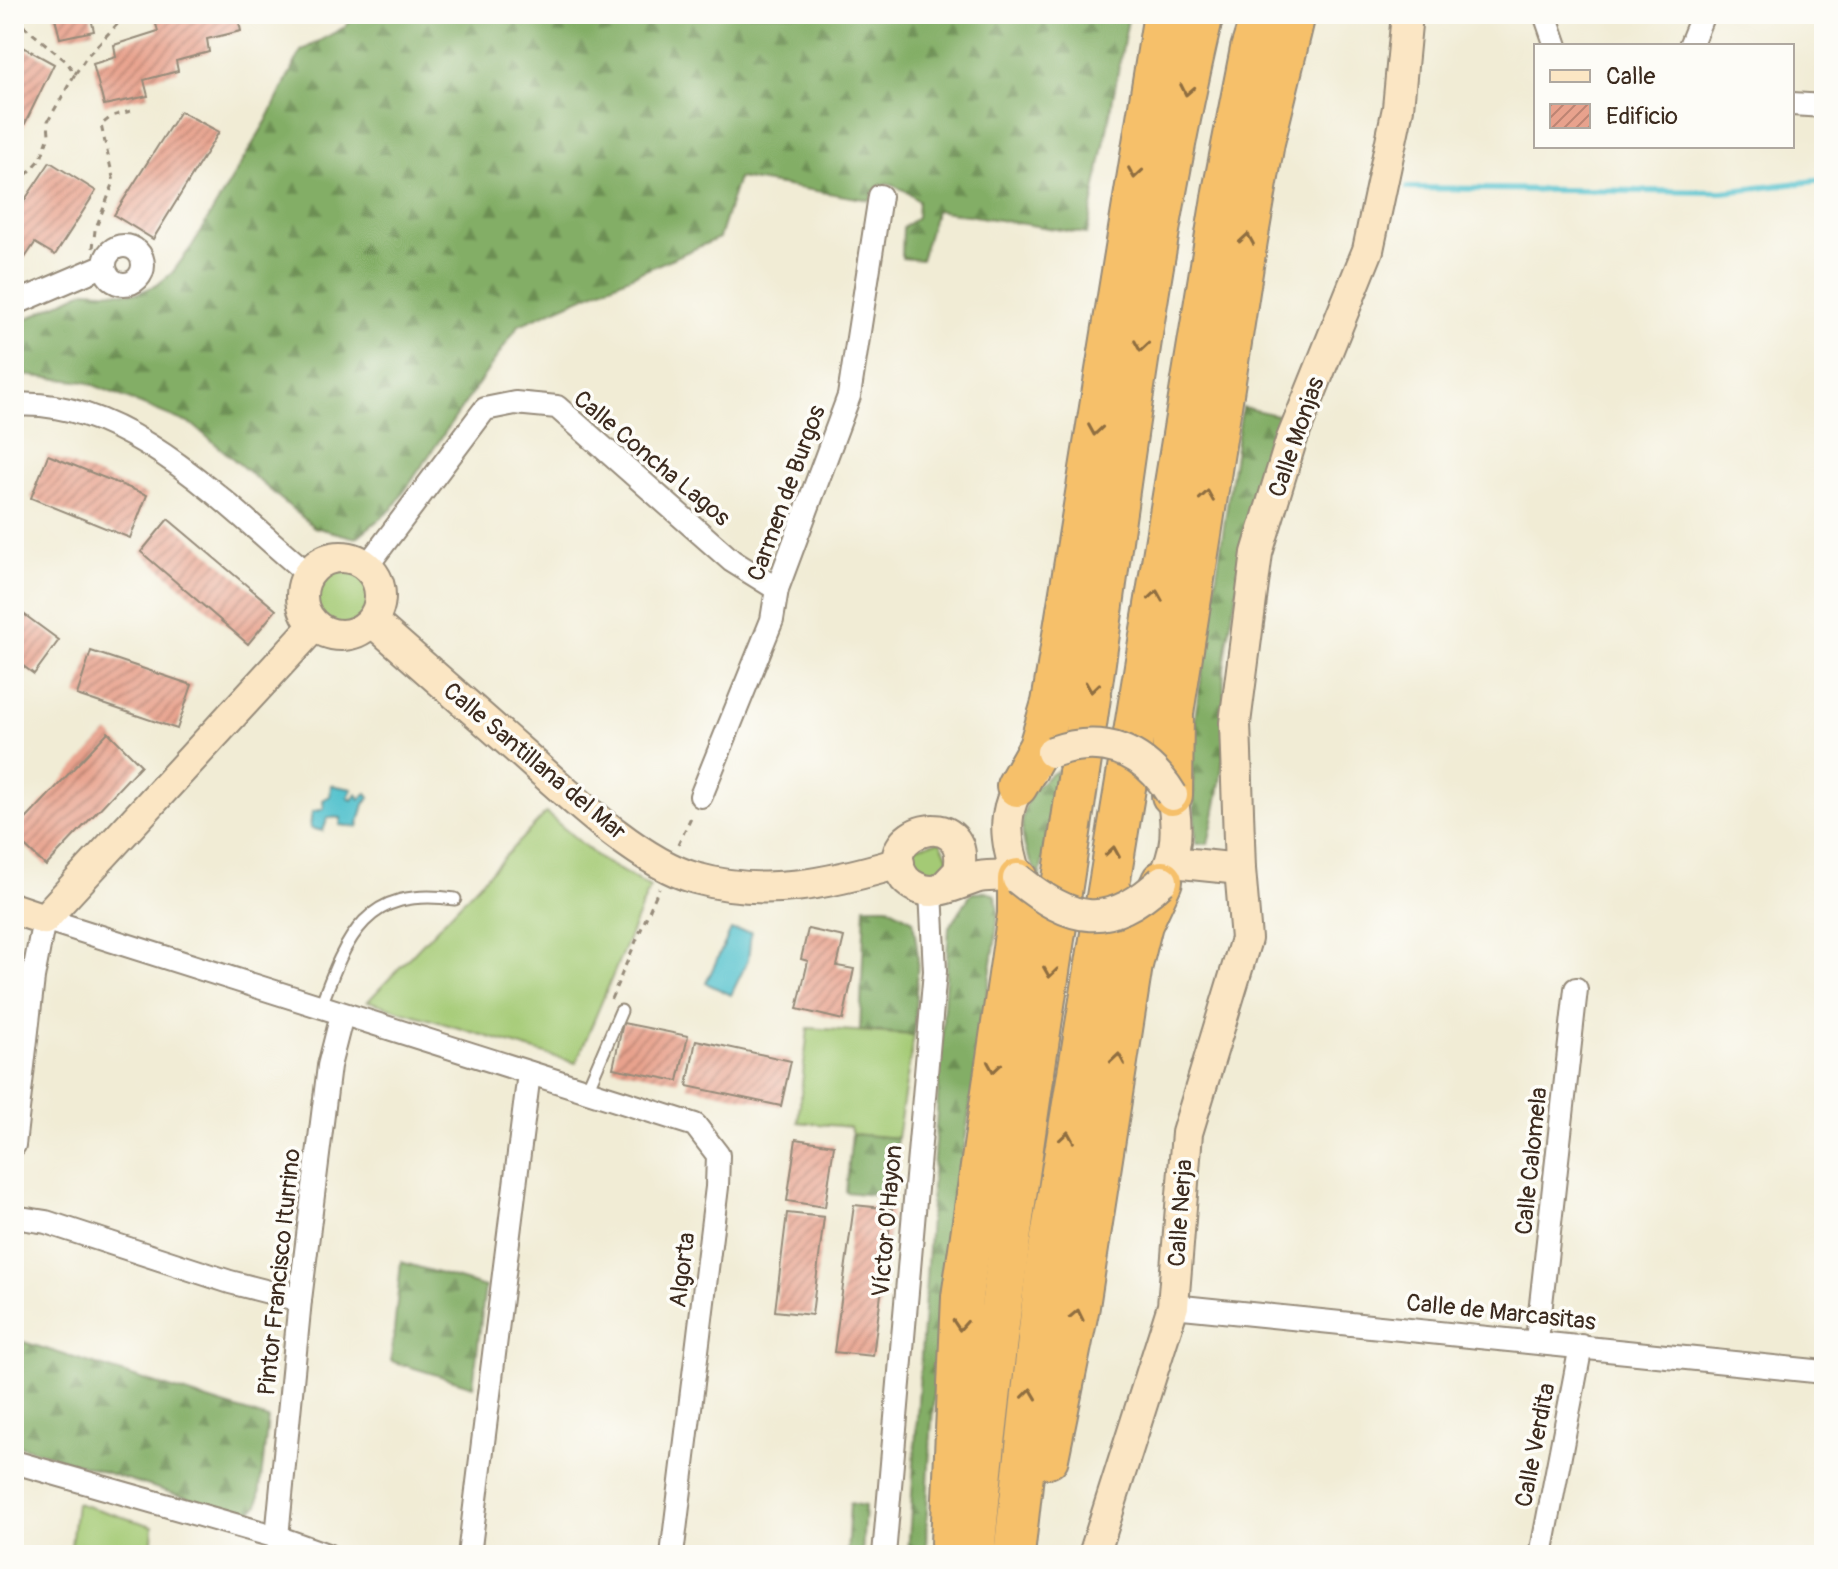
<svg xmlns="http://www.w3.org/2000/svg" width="1838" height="1569" font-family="Pangolin,sans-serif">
<defs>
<pattern id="forest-firs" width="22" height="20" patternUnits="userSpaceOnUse" patternTransform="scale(2)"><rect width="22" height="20" fill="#83ae66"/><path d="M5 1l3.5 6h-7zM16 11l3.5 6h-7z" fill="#6c8e53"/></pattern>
<pattern id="building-hatch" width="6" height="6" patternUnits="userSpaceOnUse" patternTransform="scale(2)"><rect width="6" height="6" fill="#e8a28d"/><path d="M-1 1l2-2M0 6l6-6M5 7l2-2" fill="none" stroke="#bd8473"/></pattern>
</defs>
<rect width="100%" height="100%" fill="#fdfcf7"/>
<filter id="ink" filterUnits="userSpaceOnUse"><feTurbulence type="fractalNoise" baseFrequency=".0125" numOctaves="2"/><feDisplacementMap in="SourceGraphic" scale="16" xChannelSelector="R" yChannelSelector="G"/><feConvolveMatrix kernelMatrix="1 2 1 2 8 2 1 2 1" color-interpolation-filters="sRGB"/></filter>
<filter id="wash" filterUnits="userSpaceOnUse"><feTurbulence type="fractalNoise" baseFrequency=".006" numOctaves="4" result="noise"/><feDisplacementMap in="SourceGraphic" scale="32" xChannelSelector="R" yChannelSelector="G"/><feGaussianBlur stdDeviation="1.8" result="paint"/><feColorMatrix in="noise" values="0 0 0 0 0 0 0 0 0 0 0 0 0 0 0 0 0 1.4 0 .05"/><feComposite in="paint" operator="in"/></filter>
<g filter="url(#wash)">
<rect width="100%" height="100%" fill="#f1ecd5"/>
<g fill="#a4ca74" stroke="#707a49" stroke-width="2">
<circle cx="342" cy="595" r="30"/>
<polygon points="546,813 601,860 650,887 576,1063 368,1001"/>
<polygon points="940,841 952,865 925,884 908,856 911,848"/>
<polygon points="808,1028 914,1035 897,1138 852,1134 850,1127 798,1122"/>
<polygon points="76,1503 153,1526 151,1555 70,1555"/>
</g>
<g fill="url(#forest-firs)" stroke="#5f6c42" stroke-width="2">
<polygon points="355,14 1129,14 1087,234 936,210 921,260 902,258 903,228 917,217 918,201 904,190 887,183 877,187 869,200 738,178 719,238 519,325 392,509 356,538 314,527 193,425 86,382 14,374 14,325 86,290 138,293 157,285 172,273 192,246 267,120 301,51 345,27"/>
<path d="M1242,407L1285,417C1261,500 1234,582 1224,667C1222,692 1227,717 1225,741C1222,775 1216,810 1208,844H1196L1191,745Z"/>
<path d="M1057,771L1040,877C1014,841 1014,794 1057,771Z"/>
<path d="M985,891L995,895L998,910L996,936C966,1141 928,1347 926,1555H908L949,927L972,893Z"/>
<polygon points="865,906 887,906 913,920 918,955 914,1035 860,1030"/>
<polygon points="852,1134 897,1138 890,1197 846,1192"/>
<polygon points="401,1262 485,1287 473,1386 391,1361"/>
<polygon points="14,1339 268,1419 258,1505 246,1516 14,1444"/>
<polygon points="850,1503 865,1506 862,1555 847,1555"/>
</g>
<g fill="#55c2ce" stroke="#487676" stroke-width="2">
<polygon points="331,785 352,789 348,798 352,800 357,794 360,799 367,793 370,798 364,804 358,827 340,825 341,818 328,817 323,831 310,828 312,812 324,809 323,800 330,796"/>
<polygon points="731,930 751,932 748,960 731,995 706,983"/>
</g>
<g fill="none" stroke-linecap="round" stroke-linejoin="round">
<polyline stroke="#55c2ce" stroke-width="6" points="1408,188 1723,192 1824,180"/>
</g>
<g id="blocks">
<g fill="url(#building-hatch)">
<polygon points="54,14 90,14 94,31 60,38"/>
<polygon points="179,14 237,14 241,31 207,39 209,52 176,61 178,71 144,80 148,96 104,105 93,64 116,57 114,45 158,31 155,21"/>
<polygon points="14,42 54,64 14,146"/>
<polygon points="180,111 219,132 153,239 114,215"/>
<polygon points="50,162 96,191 55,255 35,243 14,274 14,216"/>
<polygon points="48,455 147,495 130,538 31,498"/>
<polygon points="168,519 276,610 248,644 141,552"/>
<polygon points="14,607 59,640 34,674 14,659"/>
<polygon points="91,651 192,685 177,729 77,695"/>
<polygon points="108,732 141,765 46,866 14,836 14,832"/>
<polygon points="808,929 844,937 837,966 854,969 843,1020 797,1009 808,961 801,959"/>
<polygon points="623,1023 688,1036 678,1081 613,1068"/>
<polygon points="696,1040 791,1061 781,1106 687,1086"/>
<polygon points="796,1139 834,1145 825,1207 787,1201"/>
<polygon points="854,1205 892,1209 873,1356 834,1352"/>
<polygon points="787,1213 824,1217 812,1315 775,1311"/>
</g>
</g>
</g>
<g filter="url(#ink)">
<use href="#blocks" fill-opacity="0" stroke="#968b7a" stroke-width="2"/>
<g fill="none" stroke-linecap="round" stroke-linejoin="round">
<defs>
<g id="lane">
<path d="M320,1008C347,935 366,886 455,899"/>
<polyline points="587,1090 621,1011"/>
</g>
<g id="street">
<polyline points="1545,14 1556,46"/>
<polyline points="1690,46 1703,14"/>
<polyline points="1792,104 1824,106"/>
<circle cx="124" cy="265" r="19"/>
<polyline points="14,304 105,265"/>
<path d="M14,405C126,396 229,508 308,574"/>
<polyline points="367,566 485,409 515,403 557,407 732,561 777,589"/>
<polyline points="701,796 772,620 777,589 849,396 880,196"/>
<polyline points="14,1145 33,978 44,919 695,1125 718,1155 717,1187 672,1555"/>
<polyline points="14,1217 46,1222 230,1282 300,1300"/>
<polyline points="1173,1306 1824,1372"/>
<polyline points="1537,1340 1576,989"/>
<polyline points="14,1462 277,1537 327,1555"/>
<polyline points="277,1537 300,1300 329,1066 342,1015"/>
<polyline points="469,1555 529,1073"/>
<polyline points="884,1555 935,971 931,891"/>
<polyline points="1541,1555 1581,1346"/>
</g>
<g id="secondary">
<circle cx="341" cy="596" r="39"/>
<path d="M372,621C422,665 473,710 523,754C568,794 638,862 695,878C766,898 831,883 899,863"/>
<polyline points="1172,862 1240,869"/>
<path d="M1018,879C1004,839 999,803 1032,771"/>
<path d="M1162,881C1178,851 1178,828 1172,795"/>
<path d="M943,888L959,871C972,801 870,832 905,879C911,886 922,891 932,891C948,890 964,881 979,877C991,875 1004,876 1016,875"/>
<polyline points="14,909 44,919 314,626"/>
<polyline points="1094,1555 1173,1306 1187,1133 1246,939 1240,869 1235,723 1257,553 1291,441 1368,250 1398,108 1407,14"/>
</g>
<g id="highway">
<polyline points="1017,786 1039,747 1052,703 1164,14"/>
<polyline points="1172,795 1173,713 1247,240 1264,142 1295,14"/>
<polyline points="1048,1458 1079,1306 1132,965 1142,924 1162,881"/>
<polyline points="951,1543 962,1297 1018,914 1018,879"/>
<path d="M974,1555C998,1280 1045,1006 1085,732C1120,493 1147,250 1203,14"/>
<polyline points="1014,1555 1046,1268 1223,192 1251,49 1262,14"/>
</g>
</defs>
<use href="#lane" stroke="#968b7a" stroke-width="15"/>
<use href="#street" stroke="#968b7a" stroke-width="26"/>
<use href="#secondary" stroke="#968b7a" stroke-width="34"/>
<use href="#highway" stroke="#968b7a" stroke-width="44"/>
<g stroke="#968b7a" stroke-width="3" stroke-dasharray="6 6" stroke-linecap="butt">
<polyline points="14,18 66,61 75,74 48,121 49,135 41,159 14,188"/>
<polyline points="75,74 88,55 127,14"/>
<polyline points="93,248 95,230 114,182 101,125 112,116 131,111"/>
<polyline points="678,845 692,815"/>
<polyline points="611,999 659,888"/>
</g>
<use href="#lane" stroke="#fff" stroke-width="11"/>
<use href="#street" stroke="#fff" stroke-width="22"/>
<use href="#secondary" stroke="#fbe6c4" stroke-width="30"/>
<use href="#highway" stroke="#f6c06b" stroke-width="40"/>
<defs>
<g id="secondary-bridge">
<path d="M1052,752C1103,734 1144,749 1172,795"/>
<path d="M1018,879C1072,923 1108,931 1162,881"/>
</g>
</defs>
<use href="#secondary-bridge" stroke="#968b7a" stroke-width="34" stroke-linecap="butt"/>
<use href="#secondary-bridge" stroke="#fbe6c4" stroke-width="30"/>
</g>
<defs><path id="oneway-chevron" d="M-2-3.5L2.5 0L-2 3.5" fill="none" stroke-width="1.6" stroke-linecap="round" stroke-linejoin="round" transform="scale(2)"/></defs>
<g stroke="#8f6e41">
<use href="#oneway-chevron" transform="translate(1187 90) rotate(101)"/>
<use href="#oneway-chevron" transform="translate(1135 173) rotate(99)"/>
<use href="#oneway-chevron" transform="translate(1247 239) rotate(-81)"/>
<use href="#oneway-chevron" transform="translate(1141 346) rotate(99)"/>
<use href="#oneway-chevron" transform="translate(1095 430) rotate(99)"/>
<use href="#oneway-chevron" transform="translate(1207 496) rotate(-81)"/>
<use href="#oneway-chevron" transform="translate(1156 596) rotate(-81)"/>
<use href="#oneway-chevron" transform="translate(1092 687) rotate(98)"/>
<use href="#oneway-chevron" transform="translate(1113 852) rotate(-81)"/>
<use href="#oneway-chevron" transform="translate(1050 972) rotate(98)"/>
<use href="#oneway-chevron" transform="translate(1118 1059) rotate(-81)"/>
<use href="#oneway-chevron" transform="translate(994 1067) rotate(99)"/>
<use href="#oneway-chevron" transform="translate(1067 1137) rotate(-81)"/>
<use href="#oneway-chevron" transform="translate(1077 1315) rotate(-78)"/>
<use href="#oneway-chevron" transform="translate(960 1325) rotate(94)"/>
<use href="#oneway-chevron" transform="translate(1030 1394) rotate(-83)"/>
</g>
</g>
<g text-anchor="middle" stroke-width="7" stroke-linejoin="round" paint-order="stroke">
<g font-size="24" fill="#3b2a1e" stroke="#fdfcf7">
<text transform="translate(1296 437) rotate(-71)" y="8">Calle Monjas</text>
<text transform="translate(652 458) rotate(40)" y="8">Calle Concha Lagos</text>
<text transform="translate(786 493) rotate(-70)" y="8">Carmen de Burgos</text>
<text transform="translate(535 761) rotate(40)" y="8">Calle Santillana del Mar</text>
<text transform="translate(1531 1161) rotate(-84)" y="8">Calle Calomela</text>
<text transform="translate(1180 1213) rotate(-86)" y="8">Calle Nerja</text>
<text transform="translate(887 1221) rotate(-85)" y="8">Víctor O'Hayon</text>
<text transform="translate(682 1270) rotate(-83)" y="8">Algorta</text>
<text transform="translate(279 1272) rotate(-84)" y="8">Pintor Francisco Iturrino</text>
<text transform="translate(1501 1312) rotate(6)" y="8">Calle de Marcasitas</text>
<text transform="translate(1535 1445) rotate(-79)" y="8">Calle Verdita</text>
</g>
</g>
<rect width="1838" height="1569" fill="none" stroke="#fdfcf7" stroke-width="48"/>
<rect x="1534" y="44" width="260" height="104" fill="#fdfcf7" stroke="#afa8a0" stroke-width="2"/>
<rect x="1550" y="70" width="40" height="12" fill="#fbe6c4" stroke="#afa8a0" stroke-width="2"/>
<text x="1606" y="84" font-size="24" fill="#3b2a1e">Calle</text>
<rect x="1550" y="104" width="40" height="24" fill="url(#building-hatch)" stroke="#afa8a0" stroke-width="2"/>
<text x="1606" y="124" font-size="24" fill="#3b2a1e">Edificio</text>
</svg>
